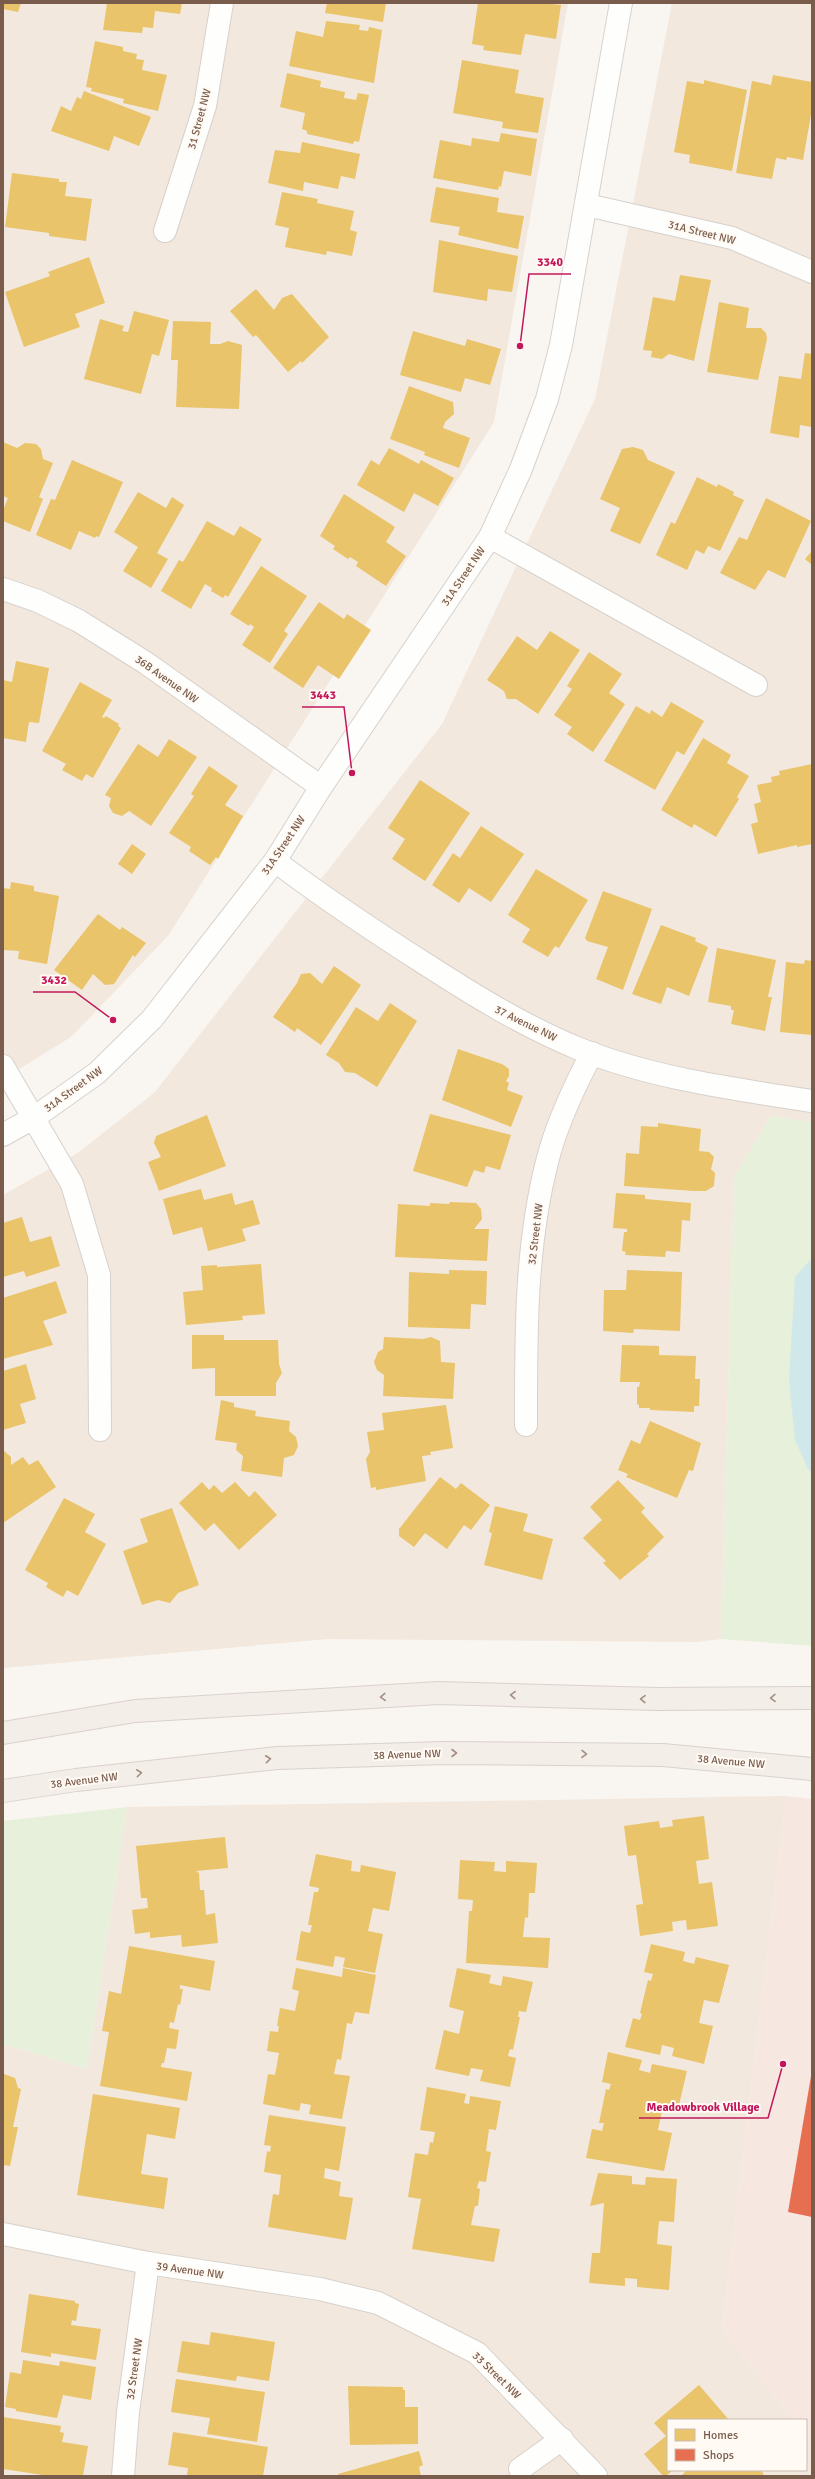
<svg xmlns="http://www.w3.org/2000/svg" width="815" height="2479" font-family="Signika,sans-serif">
<rect width="100%" height="100%" fill="#f9f5f0"/>
<g fill="#f2e8de">
<polygon points="3,3 568,3 494,422 168,936 71,1037 3,1079"/>
<polygon points="672,3 812,3 812,1122 771,1116 734,1177 721,1639 697,1642 328,1639 3,1668 3,1195 79,1152 155,1092 442,724 595,399"/>
<polygon points="786,1796 722,2330 793,2420 668,2420 668,2470 806,2470 806,2437 812,2444 812,2476 3,2476 3,2044 87,2069 127,1807"/>
</g>
<polygon fill="#f6e8e1" points="786,1796 812,1799 812,2444 806,2437 806,2420 793,2420 722,2330"/>
<g fill="#e7f0db">
<polygon points="771,1116 812,1122 812,1646 721,1639 734,1177"/>
<polygon points="127,1807 87,2069 3,2044 3,1821"/>
</g>
<polygon fill="#d0e8ea" points="812,1258 812,1472 809,1471 795,1440 789,1380 795,1277"/>
<g fill="#e9c46a">
<polygon points="3,3 21,3 18,12 3,9"/>
<polygon points="107,3 182,3 180,14 155,11 153,28 143,27 142,33 103,30"/>
<polygon points="327,3 386,3 383,22 325,13"/>
<polygon points="478,3 544,3 561,5 556,39 525,34 521,55 483,50 484,46 472,44"/>
<polygon points="326,21 360,25 359,30 368,31 369,27 382,30 374,83 289,66 296,31 323,37"/>
<polygon points="95,41 123,47 123,51 137,54 136,59 144,60 142,70 167,75 158,111 123,103 124,99 91,91 92,88 86,87"/>
<polygon points="462,60 519,70 515,93 544,98 538,133 502,128 503,122 453,113"/>
<polygon points="287,73 321,81 320,87 345,92 344,98 356,100 358,93 369,95 359,142 354,141 353,144 307,134 307,131 302,129 305,113 280,107"/>
<polygon points="773,75 812,82 812,109 803,160 787,157 786,160 776,158 772,179 736,173 752,81 771,85"/>
<polygon points="704,80 747,90 732,171 689,163 690,155 674,152 687,81 704,84"/>
<polygon points="84,91 151,117 139,146 114,136 109,151 51,131 61,106 71,111 77,97 81,99"/>
<polygon points="501,133 537,139 531,176 504,171 501,187 499,186 498,190 433,178 440,140 471,146 472,138 499,142"/>
<polygon points="302,142 360,154 355,179 341,176 338,189 304,182 303,191 268,183 275,150 300,153"/>
<polygon points="12,173 59,179 59,182 67,182 65,196 92,199 86,241 49,236 49,233 5,227"/>
<polygon points="436,187 499,198 497,212 524,216 518,249 458,235 460,227 430,222"/>
<polygon points="282,192 318,199 317,203 354,211 350,230 357,232 352,256 327,251 326,255 285,247 289,228 275,225"/>
<polygon points="439,240 518,256 512,292 488,289 487,301 433,292"/>
<polygon points="89,257 105,303 75,314 80,327 24,347 5,292 50,276 48,272"/>
<polygon points="680,275 711,280 694,361 669,354 662,359 651,357 652,351 643,350 653,297 675,301"/>
<polygon points="256,289 274,310 282,298 292,294 329,337 302,363 301,361 288,372 256,335 253,337 230,311"/>
<polygon points="719,302 749,308 746,328 761,328 766,333 767,339 758,380 707,372"/>
<polygon points="134,311 169,320 159,356 152,354 141,394 84,379 100,319 124,326 122,331 128,332"/>
<polygon points="173,321 211,322 210,344 220,344 228,341 242,345 239,409 176,407 178,360 171,360"/>
<polygon points="413,331 465,346 467,339 501,349 490,385 465,378 461,392 400,375"/>
<polygon points="805,353 812,354 812,427 800,425 799,438 770,433 779,376 801,379"/>
<polygon points="409,386 453,402 454,414 445,422 443,428 470,438 459,468 424,455 425,452 390,439"/>
<polygon points="3,442 17,448 25,443 36,444 41,449 43,459 53,463 39,497 43,499 30,532 3,521 3,510 8,498 3,496"/>
<polygon points="633,447 643,450 648,460 675,472 640,544 610,531 620,508 600,499 622,449"/>
<polygon points="389,448 419,464 421,460 454,478 438,506 414,493 404,512 357,485 371,460 379,465"/>
<polygon points="72,460 123,482 99,537 96,536 95,538 79,531 71,550 36,535 51,499 55,500"/>
<polygon points="697,477 717,487 718,484 734,492 733,495 744,500 720,551 708,546 704,554 696,550 687,570 656,555 671,522 675,524"/>
<polygon points="138,492 166,508 172,497 184,505 157,553 168,559 151,588 123,571 138,547 114,532"/>
<polygon points="344,494 395,527 386,542 406,556 386,586 356,566 358,562 350,557 348,559 333,549 335,546 320,536"/>
<polygon points="766,498 811,521 785,578 768,570 755,590 720,573 739,537 747,540"/>
<polygon points="207,521 234,536 240,526 262,539 228,597 225,595 223,598 211,591 212,588 205,584 191,609 161,591 179,560 183,562"/>
<polygon points="812,551 812,565 805,559"/>
<polygon points="261,566 307,596 284,631 288,634 270,663 242,645 254,627 250,624 249,626 230,614"/>
<polygon points="319,602 344,619 347,614 371,630 339,679 318,665 303,688 273,668"/>
<polygon points="550,631 580,650 538,714 516,699 507,699 504,691 487,680 517,636 537,650"/>
<polygon points="589,652 622,674 609,693 625,704 593,752 567,734 572,727 554,715 572,689 567,686"/>
<polygon points="16,661 49,668 39,723 29,722 26,742 3,738 3,680 12,682"/>
<polygon points="80,682 112,700 102,717 104,718 106,716 119,724 118,726 121,728 93,778 86,774 82,781 62,770 66,764 42,751"/>
<polygon points="671,702 704,721 684,755 677,751 655,790 604,761 636,706 650,714 651,710 662,717"/>
<polygon points="703,738 731,755 727,763 749,776 737,797 739,799 716,837 694,824 692,828 661,810"/>
<polygon points="169,739 197,757 151,826 129,811 122,816 113,813 109,806 111,798 105,795 138,744 158,757"/>
<polygon points="812,764 812,844 797,847 797,845 758,854 751,824 758,822 754,804 761,802 757,785 772,782 771,777 780,775 779,771"/>
<polygon points="209,766 238,786 225,805 243,816 218,859 216,857 210,865 189,851 191,847 169,833 194,796 191,794"/>
<polygon points="420,780 470,813 425,881 392,859 405,839 388,828"/>
<polygon points="481,826 524,854 491,902 469,888 459,903 432,885 453,853 460,858"/>
<polygon points="132,844 146,854 132,874 118,864"/>
<polygon points="536,869 588,900 559,948 555,946 548,957 522,942 530,929 508,915"/>
<polygon points="11,882 34,886 34,891 59,896 47,964 18,959 19,951 3,950 3,888 10,889"/>
<polygon points="603,891 652,909 623,990 596,979 608,947 587,941 585,938"/>
<polygon points="98,914 120,930 122,927 146,943 135,957 133,955 114,984 105,985 93,974 82,990 54,970"/>
<polygon points="661,925 696,938 695,941 708,947 689,996 667,987 661,1004 632,994"/>
<polygon points="717,948 776,960 768,997 772,997 765,1031 731,1024 734,1010 731,1010 731,1006 708,1002"/>
<polygon points="805,960 812,961 812,1035 780,1032 786,962 804,964"/>
<polygon points="334,966 361,985 321,1045 297,1028 295,1032 273,1017 297,983 301,974 310,973 322,984"/>
<polygon points="390,1003 417,1021 377,1087 355,1073 345,1072 339,1063 326,1055 356,1007 378,1021"/>
<polygon points="458,1049 502,1064 509,1069 509,1076 506,1081 509,1083 507,1090 523,1096 511,1127 442,1100"/>
<polygon points="430,1114 511,1135 500,1170 486,1166 484,1173 474,1170 467,1187 413,1171"/>
<polygon points="207,1115 226,1166 159,1191 148,1162 161,1157 154,1143 156,1136"/>
<polygon points="658,1123 701,1129 699,1151 709,1152 714,1157 711,1169 715,1173 714,1186 706,1191 694,1191 624,1186 626,1153 639,1154 641,1126 658,1127"/>
<polygon points="201,1189 204,1200 232,1193 235,1205 253,1200 260,1224 242,1229 246,1241 208,1251 202,1227 173,1235 163,1199"/>
<polygon points="616,1193 645,1195 645,1199 691,1203 690,1221 682,1220 680,1252 666,1251 665,1257 625,1255 626,1252 622,1251 624,1232 627,1232 627,1229 613,1228"/>
<polygon points="450,1202 476,1203 481,1209 482,1219 474,1229 489,1229 487,1261 395,1257 398,1204 430,1206 430,1203 449,1204"/>
<polygon points="22,1217 30,1242 51,1236 60,1266 26,1277 24,1271 3,1277 3,1223"/>
<polygon points="261,1264 265,1314 242,1316 243,1320 186,1325 183,1292 203,1290 201,1266 217,1265 217,1267"/>
<polygon points="449,1270 487,1271 486,1305 471,1304 470,1329 408,1327 409,1272 449,1274"/>
<polygon points="627,1270 682,1272 680,1331 634,1329 633,1333 603,1331 604,1290 626,1290"/>
<polygon points="56,1281 67,1313 43,1321 53,1345 3,1359 3,1298"/>
<polygon points="192,1335 224,1335 224,1340 278,1340 279,1364 282,1373 276,1383 276,1396 215,1396 215,1368 192,1369"/>
<polygon points="384,1337 423,1339 431,1337 440,1341 441,1362 455,1363 453,1399 383,1396 384,1375 377,1370 374,1362 378,1352 383,1349"/>
<polygon points="622,1345 659,1346 659,1355 696,1356 695,1379 700,1379 699,1406 694,1406 694,1412 650,1410 650,1408 639,1408 639,1405 637,1404 637,1387 639,1387 640,1382 620,1382"/>
<polygon points="26,1364 36,1399 20,1404 26,1423 3,1430 3,1371"/>
<polygon points="221,1400 234,1403 234,1407 256,1411 255,1416 290,1421 289,1431 296,1437 298,1446 294,1455 284,1458 282,1477 241,1471 243,1456 236,1450 237,1443 215,1440"/>
<polygon points="446,1405 453,1448 430,1452 431,1455 422,1456 426,1481 376,1490 376,1487 371,1488 366,1459 370,1452 367,1432 384,1430 382,1413"/>
<polygon points="650,1421 701,1443 693,1471 689,1470 677,1498 626,1477 628,1474 618,1470 631,1440 640,1444"/>
<polygon points="3,1450 11,1457 11,1465 23,1457 29,1465 38,1460 56,1487 3,1523"/>
<polygon points="440,1477 456,1489 461,1483 490,1505 471,1530 464,1525 447,1549 425,1533 414,1547 399,1536 399,1529"/>
<polygon points="618,1480 645,1508 641,1512 664,1537 647,1554 649,1556 620,1580 603,1563 606,1561 583,1538 602,1520 590,1507"/>
<polygon points="202,1482 209,1490 214,1485 222,1493 235,1482 249,1497 255,1491 277,1515 239,1550 214,1523 205,1531 179,1503"/>
<polygon points="64,1498 95,1514 85,1532 106,1544 78,1596 67,1590 63,1597 46,1587 48,1583 25,1570"/>
<polygon points="495,1506 528,1514 523,1531 553,1539 542,1580 484,1565 492,1533 489,1532"/>
<polygon points="172,1508 199,1585 178,1593 170,1603 158,1600 142,1605 123,1551 148,1542 140,1519"/>
<polygon points="704,1816 709,1859 696,1861 699,1884 712,1882 718,1926 687,1930 686,1920 672,1922 673,1931 640,1936 636,1905 643,1904 636,1855 628,1856 624,1826 659,1821 660,1828 673,1826 672,1820"/>
<polygon points="225,1837 228,1868 196,1871 199,1873 200,1890 204,1890 206,1915 215,1913 218,1943 182,1947 181,1935 150,1938 150,1932 135,1934 132,1910 148,1908 147,1898 141,1898 136,1846"/>
<polygon points="316,1854 352,1861 351,1871 360,1872 361,1865 396,1872 389,1911 373,1908 368,1931 383,1934 375,1973 343,1967 345,1958 335,1956 333,1967 296,1960 301,1931 310,1933 312,1925 308,1925 314,1892 318,1892 319,1888 309,1886"/>
<polygon points="460,1860 495,1862 494,1871 506,1872 506,1861 537,1863 535,1893 529,1893 528,1918 525,1917 523,1937 550,1938 548,1968 466,1963 469,1911 472,1911 473,1900 458,1899"/>
<polygon points="651,1944 685,1952 683,1961 694,1964 696,1957 729,1965 719,2003 704,2000 699,2023 713,2026 704,2064 672,2056 674,2048 662,2045 660,2055 625,2047 633,2018 640,2020 642,2014 640,2013 648,1980 651,1981 653,1974 644,1972"/>
<polygon points="129,1946 215,1961 210,1991 180,1985 180,1989 183,1989 180,2005 178,2004 174,2023 170,2022 169,2028 179,2030 176,2049 167,2048 164,2063 162,2063 161,2067 192,2072 187,2101 100,2086 109,2032 102,2031 109,1991 121,1994"/>
<polygon points="296,1968 342,1977 343,1968 376,1975 369,2014 355,2012 352,2024 347,2023 341,2060 337,2059 334,2074 350,2076 342,2119 309,2114 311,2105 301,2103 299,2111 263,2104 268,2074 275,2075 279,2053 267,2051 270,2031 278,2032 279,2026 277,2026 280,2008 295,2011 299,1991 292,1989"/>
<polygon points="457,1968 491,1975 489,1983 501,1986 503,1976 533,1982 526,2012 519,2011 518,2017 520,2017 513,2050 510,2049 508,2056 516,2058 510,2087 480,2081 483,2070 471,2068 469,2076 435,2069 444,2030 459,2034 464,2011 449,2007"/>
<polygon points="608,2052 642,2060 639,2070 650,2073 652,2064 687,2071 678,2109 663,2106 658,2130 672,2133 664,2171 586,2158 592,2129 602,2131 604,2123 599,2123 606,2089 609,2090 611,2084 602,2082"/>
<polygon points="4,2074 15,2078 18,2088 21,2089 13,2127 18,2127 10,2166 3,2165"/>
<polygon points="427,2087 466,2094 464,2103 469,2104 470,2096 501,2101 496,2130 489,2129 486,2151 491,2152 486,2182 479,2181 477,2188 480,2189 478,2206 475,2206 471,2225 500,2229 494,2262 412,2249 421,2199 408,2197 415,2153 428,2155 430,2142 433,2143 435,2132 420,2130"/>
<polygon points="93,2094 180,2108 175,2139 147,2134 141,2174 168,2178 164,2209 77,2195"/>
<polygon points="269,2115 346,2127 339,2171 325,2168 324,2178 341,2182 339,2196 353,2198 346,2240 268,2227 273,2194 279,2195 281,2175 264,2172 267,2151 270,2152 271,2146 264,2145"/>
<polygon points="598,2173 632,2176 632,2184 645,2185 646,2177 677,2179 674,2222 659,2221 657,2244 672,2246 669,2290 637,2287 637,2279 625,2278 625,2286 589,2283 592,2253 600,2253 604,2203 590,2206"/>
<polygon points="29,2294 75,2301 75,2303 79,2304 76,2321 72,2320 71,2325 101,2329 96,2360 51,2353 51,2357 21,2352"/>
<polygon points="211,2332 275,2342 269,2381 237,2376 236,2381 177,2372 182,2341 209,2345"/>
<polygon points="23,2360 59,2366 60,2361 96,2367 91,2400 63,2395 57,2418 16,2411 16,2409 5,2407 10,2372 21,2374"/>
<polygon points="176,2379 265,2392 257,2442 207,2434 210,2418 171,2412"/>
<polygon points="699,2385 729,2420 668,2420 668,2470 673,2470 666,2476 663,2476 644,2454 666,2436 654,2423"/>
<polygon points="348,2386 403,2387 403,2390 405,2390 405,2407 418,2407 418,2444 350,2445"/>
<polygon points="3,2417 61,2426 60,2432 64,2433 62,2442 88,2446 83,2476 49,2476 3,2469"/>
<polygon points="173,2432 268,2447 263,2476 187,2476 188,2468 168,2465"/>
<polygon points="419,2451 423,2465 419,2467 421,2476 338,2476 338,2474"/>
<polygon points="687,2470 760,2470 764,2474 761,2476 681,2476"/>
</g>
<polygon fill="#e76f51" points="811,2076 812,2076 812,2217 788,2212"/>
<g fill="none" stroke-linecap="round" stroke-linejoin="round">
<defs>
<g id="minor">
<polyline points="587,205 732,238 812,272"/>
<polyline points="165,231 205,106 222,3"/>
<polyline points="490,537 756,685"/>
<polyline points="3,589 38,601 79,621 146,663 321,787"/>
<path d="M275,861C324,898 375,932 427,965C475,996 524,1026 577,1048C651,1078 733,1089 812,1101"/>
<polyline points="3,1066 72,1184 99,1275 100,1430"/>
<polyline points="3,1135 35,1117 97,1073 152,1019 275,861 321,787 490,537 521,469 547,399 561,345 621,3"/>
<path d="M526,1425C526,1337 525,1248 547,1162C556,1125 574,1087 592,1053"/>
<polyline points="3,2234 148,2263 320,2289 378,2303 477,2353 596,2476"/>
<polyline points="520,2469 562,2439"/>
<polyline points="123,2476 128,2412 148,2263"/>
</g>
<g id="major">
<polyline points="3,1733 135,1711 439,1693 657,1699 812,1698"/>
<polyline points="3,1791 76,1780 277,1758 444,1753 663,1755 812,1769"/>
</g>
</defs>
<use href="#minor" stroke="#d7d1cb" stroke-width="24"/>
<use href="#major" stroke="#dad1cc" stroke-width="24"/>
<use href="#minor" stroke="#fefefd" stroke-width="22"/>
<use href="#major" stroke="#f3eee8" stroke-width="22"/>
</g>
<defs><path id="oneway-chevron" d="M-2-3.5L2.5 0L-2 3.5" fill="none" stroke-width="1.6" stroke-linecap="round" stroke-linejoin="round"/></defs>
<g stroke="#a48f83">
<use href="#oneway-chevron" transform="translate(513 1695) rotate(-178)"/>
<use href="#oneway-chevron" transform="translate(383 1697) rotate(177)"/>
<use href="#oneway-chevron" transform="translate(773 1698) rotate(179)"/>
<use href="#oneway-chevron" transform="translate(643 1699) rotate(-178)"/>
<use href="#oneway-chevron" transform="translate(454 1753)"/>
<use href="#oneway-chevron" transform="translate(584 1754) rotate(1)"/>
<use href="#oneway-chevron" transform="translate(268 1759) rotate(-6)"/>
<use href="#oneway-chevron" transform="translate(139 1773) rotate(-6)"/>
</g>
<g text-anchor="middle" stroke-width="4" stroke-linejoin="round" paint-order="stroke">
<g font-size="11" fill="#7a5c4d" stroke="#fffaf3">
<text transform="translate(199 119) rotate(-75)" y="4">31 Street NW</text>
<text transform="translate(702 232) rotate(14)" y="4">31A Street NW</text>
<text transform="translate(463 576) rotate(-56)" y="4">31A Street NW</text>
<text transform="translate(167 679) rotate(35)" y="4">36B Avenue NW</text>
<text transform="translate(283 845) rotate(-56)" y="4">31A Street NW</text>
<text transform="translate(526 1023) rotate(26)" y="4">37 Avenue NW</text>
<text transform="translate(73 1089) rotate(-36)" y="4">31A Street NW</text>
<text transform="translate(535 1234) rotate(-83)" y="4">32 Street NW</text>
<text transform="translate(407 1754) rotate(-2)" y="4">38 Avenue NW</text>
<text transform="translate(731 1761) rotate(5)" y="4">38 Avenue NW</text>
<text transform="translate(84 1780) rotate(-7)" y="4">38 Avenue NW</text>
<text transform="translate(190 2270) rotate(8)" y="4">39 Avenue NW</text>
<text transform="translate(134 2369) rotate(-82)" y="4">32 Street NW</text>
<text transform="translate(497 2375) rotate(44)" y="4">33 Street NW</text>
</g>
</g>
<path fill="none" stroke="#c2185b" stroke-width="1.5" d="M520 346L529 274H571M352 773L344 707H302M113 1020L75 992H33M783 2064L768 2118H639"/>
<g fill="#c2185b" stroke="#fffaf3" stroke-width="1.5">
<circle cx="520" cy="346" r="4"/>
<circle cx="352" cy="773" r="4"/>
<circle cx="113" cy="1020" r="4"/>
<circle cx="783" cy="2064" r="4"/>
</g>
<g font-size="12" text-anchor="middle" font-weight="bold" fill="#c2185b" stroke="#fffaf3" stroke-width="4" stroke-linejoin="round" paint-order="stroke">
<text x="550" y="266">3340</text>
<text x="323" y="699">3443</text>
<text x="54" y="984">3432</text>
<text x="703" y="2111">Meadowbrook Village</text>
</g>
<rect width="815" height="2479" fill="none" stroke="#7a5c4d" stroke-width="8"/>
<rect x="667" y="2419" width="140" height="52" fill="#fffaf3" stroke="#cabbb1"/>
<rect x="675" y="2429" width="20" height="12" fill="#e9c46a" stroke="#cabbb1"/>
<text x="703" y="2439" font-size="12" fill="#7a5c4d">Homes</text>
<rect x="675" y="2449" width="20" height="12" fill="#e76f51" stroke="#cabbb1"/>
<text x="703" y="2459" font-size="12" fill="#7a5c4d">Shops</text>
</svg>
